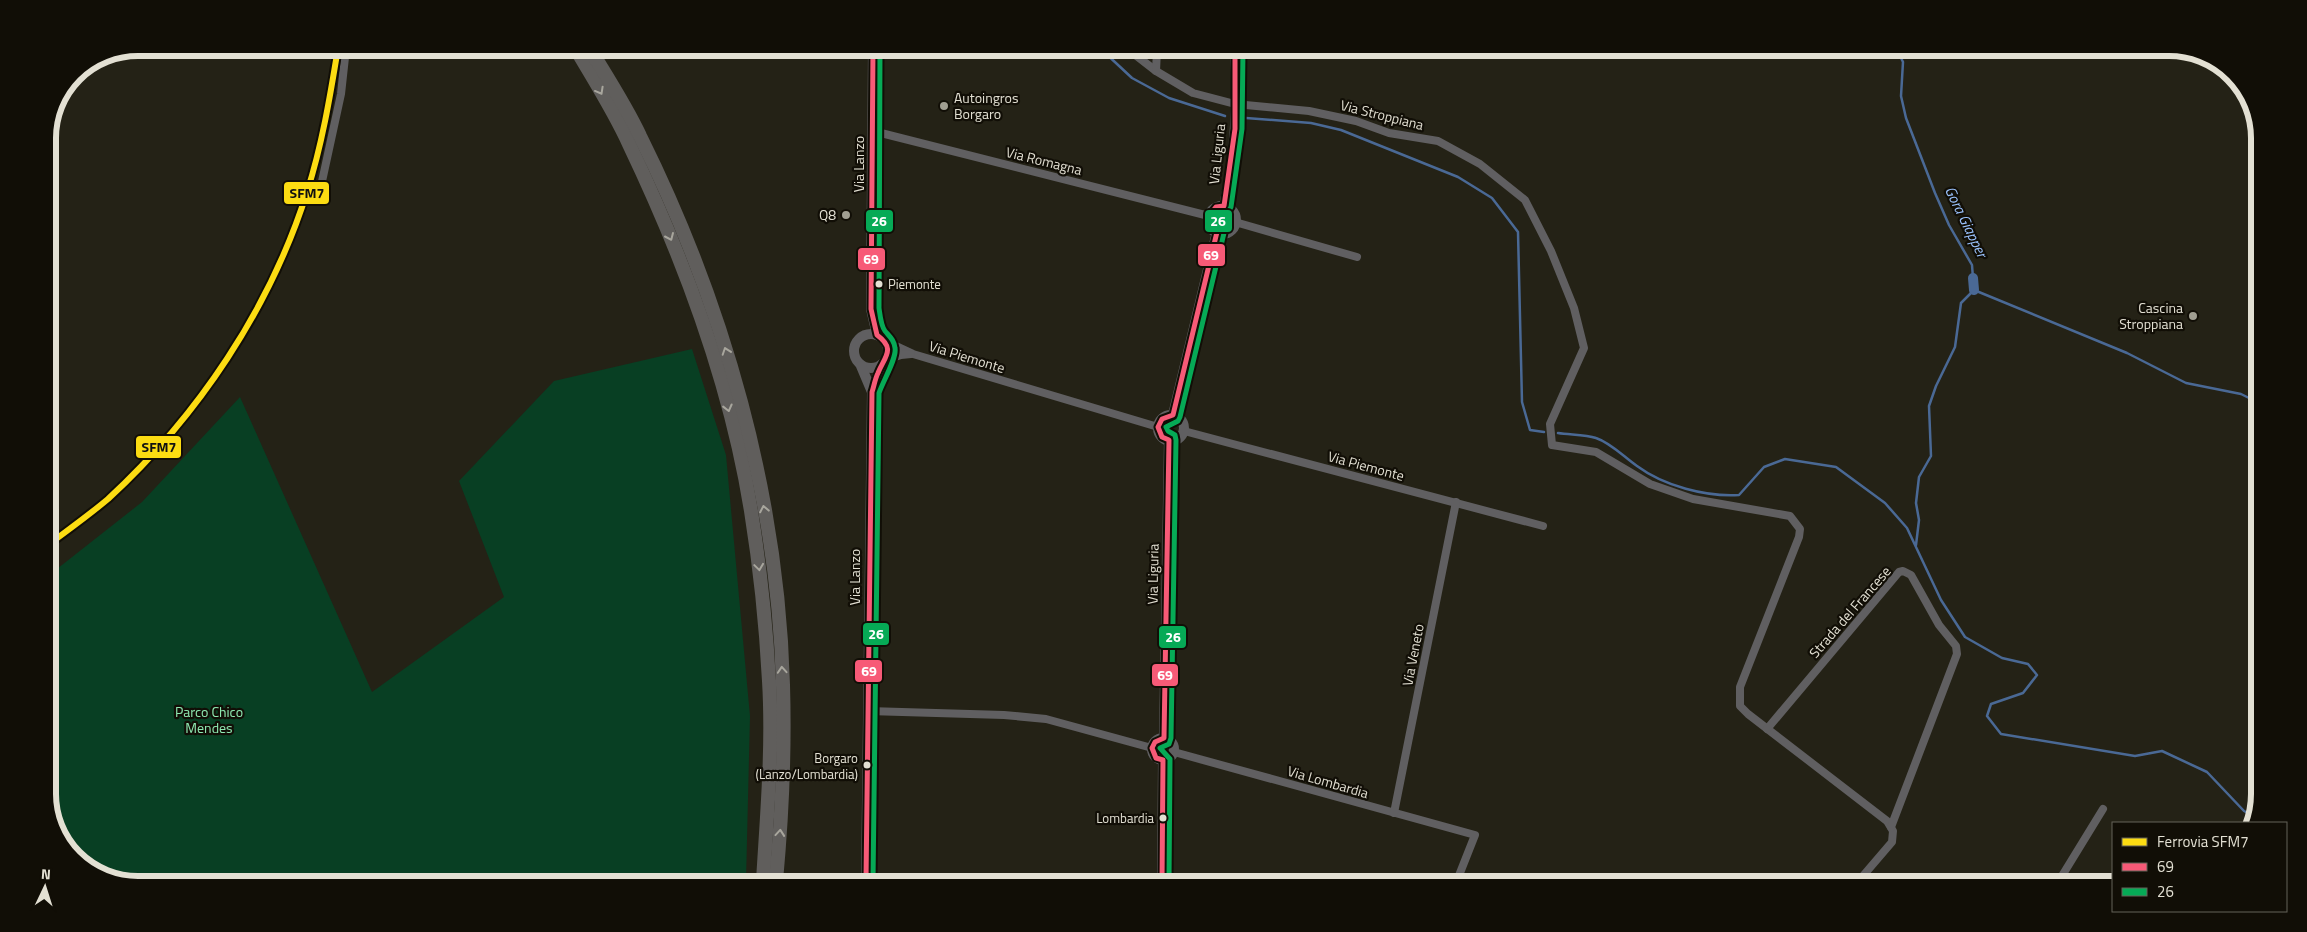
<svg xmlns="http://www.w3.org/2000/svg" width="2307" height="932" font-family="'Titillium Web',sans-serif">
<rect width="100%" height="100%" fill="#242216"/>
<polygon fill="#083f23" points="692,349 726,455 750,716 746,881 109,880 66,849 48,800 48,576 142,502 240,397 372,692 504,597 459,481 554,381"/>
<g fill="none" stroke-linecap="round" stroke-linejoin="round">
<g stroke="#4a6995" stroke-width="2.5">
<polyline points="1102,50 1132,78 1169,98 1225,116"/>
<polyline points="1898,52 1903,62 1901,96 1906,118 1935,193 1949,225 1972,265 1973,278"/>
<polyline points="1246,118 1311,123 1341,130 1458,177 1492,198 1518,232 1522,402 1530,430 1544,432"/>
<path d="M1558,433C1570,435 1585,434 1596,438C1611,443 1624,457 1637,466C1664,486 1706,497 1739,495L1764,467L1785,459L1836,467L1885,503L1907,528L1941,600L1965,637L2002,658L2028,664L2037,675L2023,693L1991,704L1987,716L2001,734L2135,756L2162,751L2207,772L2244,811L2255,817"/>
<polyline points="1916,545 1919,520 1916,503 1919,477 1931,456 1929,406 1936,386 1955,347 1961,303 1974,290 2127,353 2186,383 2241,394 2257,402"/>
</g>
<polyline stroke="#4a6995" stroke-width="10" points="1973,278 1974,290"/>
<g stroke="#605f61" stroke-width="8">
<polyline points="1129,50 1156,71 1193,93 1235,104 1309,111 1356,121 1389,133 1438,141 1480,164 1525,200 1551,251 1574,308 1584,348 1550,424 1552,445 1596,452 1650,484 1693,499 1790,516 1800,529 1799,537 1740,687 1740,706 1748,714 1887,821 1893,831 1892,842 1856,884"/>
<polyline points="1156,71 1157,50"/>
<polyline points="873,131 1209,216"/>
<polyline points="321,186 341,94 346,48"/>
<polyline points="1235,222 1357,257"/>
<polyline points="885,341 913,354 1158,427"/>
<polyline points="886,360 901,355 911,354"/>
<polyline points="1184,431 1543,526"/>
<polyline points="868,711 1004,715 1046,719 1152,748"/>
<polyline points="1767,729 1899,572 1903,571 1911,575 1939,625 1956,646 1957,654 1891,827"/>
<polyline points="1174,752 1475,835 1456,883"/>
<polyline points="1394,813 1456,502"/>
<polyline points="2057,884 2103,809"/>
</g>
<g stroke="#605f61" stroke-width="10">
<polyline points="873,49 871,309 877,335"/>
<path d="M1224,206C1235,156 1238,102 1235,50"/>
<circle cx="1222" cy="220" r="14"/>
<circle cx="871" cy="351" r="17"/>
<polyline points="861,366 872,392"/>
<polyline points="1173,415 1217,232"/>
<circle cx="1171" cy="428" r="13"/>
<polyline points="1164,738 1169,440"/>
<circle cx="1163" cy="749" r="11"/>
<polyline points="866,881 872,392 881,365"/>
<polyline points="1162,882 1163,760"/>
</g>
<g stroke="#605e5c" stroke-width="14">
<path d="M576,49C594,80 614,111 629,144C684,259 731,385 751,511C760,567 766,624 769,681C773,747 767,814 763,881"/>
<path d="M590,49C607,77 626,106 640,136C724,305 778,495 783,685C785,751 782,816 776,881"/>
</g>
<defs>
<g id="bus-1">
<path d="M866,881L872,392C874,386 875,379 878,373C885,356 896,349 877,335L871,309L873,49"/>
<polyline points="1162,882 1163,760 1156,758 1152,748 1155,742 1164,738 1169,440 1162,437 1158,427 1162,419 1173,415 1217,232 1211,227 1209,216 1216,207 1224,206 1235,129 1235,50"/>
</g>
<g id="bus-2">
<path d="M873,881L879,393C883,381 897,358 895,348C894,340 890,337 885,331C881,326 880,315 879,308L880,49"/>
<polyline points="1169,882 1170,759 1160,748 1169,744 1171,738 1176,440 1175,435 1168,431 1166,427 1178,421 1180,417 1224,233 1217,218 1220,214 1228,212 1231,207 1242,129 1243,50"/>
</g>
</defs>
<use href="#bus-1" stroke="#110e06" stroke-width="9"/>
<use href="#bus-2" stroke="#110e06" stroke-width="9"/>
<use href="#bus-1" stroke="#f75a77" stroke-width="5"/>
<use href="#bus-2" stroke="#06aa56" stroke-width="5"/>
<defs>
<path id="rail-1" d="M48,545C68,530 89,515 108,499C198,416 270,309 307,192C322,145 330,97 338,48"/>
</defs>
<use href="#rail-1" stroke="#110e06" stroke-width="10"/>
<use href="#rail-1" stroke="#fcdc12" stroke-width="6"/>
</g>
<defs><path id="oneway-chevron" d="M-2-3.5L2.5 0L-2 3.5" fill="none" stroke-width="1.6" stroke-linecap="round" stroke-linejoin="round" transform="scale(1.25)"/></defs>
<g stroke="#a8a69d">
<use href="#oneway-chevron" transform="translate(600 91) rotate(61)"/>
<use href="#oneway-chevron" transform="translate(670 237) rotate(66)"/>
<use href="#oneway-chevron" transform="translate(726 351) rotate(-109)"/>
<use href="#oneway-chevron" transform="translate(728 408) rotate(76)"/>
<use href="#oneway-chevron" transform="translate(764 509) rotate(-101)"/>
<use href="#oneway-chevron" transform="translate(759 567) rotate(82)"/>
<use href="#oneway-chevron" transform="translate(782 670) rotate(-94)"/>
<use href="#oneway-chevron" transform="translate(780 833) rotate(-85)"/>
</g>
<g fill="#a09e91" stroke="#110e06" stroke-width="2">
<circle cx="944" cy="106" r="5"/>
<circle cx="846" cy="215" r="5"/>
<circle cx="2193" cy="316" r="5"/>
</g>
<g fill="#e3e0d3" stroke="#110e06" stroke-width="2">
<circle cx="879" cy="284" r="4.5"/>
<circle cx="867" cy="765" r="4.5"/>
<circle cx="1163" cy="818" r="4.5"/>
</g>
<g text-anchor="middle" stroke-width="4.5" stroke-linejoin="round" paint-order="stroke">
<g font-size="13" fill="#e3e0d3" stroke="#110e06" text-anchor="end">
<text x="888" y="289" text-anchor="start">Piemonte</text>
<text x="858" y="763">Borgaro<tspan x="858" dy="16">(Lanzo/Lombardia)</tspan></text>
<text x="1154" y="823">Lombardia</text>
</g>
<g font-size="14" fill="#e3e0d3" stroke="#110e06" text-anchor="end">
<text x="954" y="103" text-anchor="start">Autoingros<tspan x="954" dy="16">Borgaro</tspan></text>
<text x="836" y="220">Q8</text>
<text x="2183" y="313">Cascina<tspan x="2183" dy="16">Stroppiana</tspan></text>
</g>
<g font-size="14" fill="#e3e0d3" stroke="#110e06">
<text transform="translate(1382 115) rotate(14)" y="5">Via Stroppiana</text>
<text transform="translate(1217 154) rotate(-84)" y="5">Via Liguria</text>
<text transform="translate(1044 161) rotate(14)" y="5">Via Romagna</text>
<text transform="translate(859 164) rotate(-90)" y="5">Via Lanzo</text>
<text transform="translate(967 357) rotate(17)" y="5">Via Piemonte</text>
<text transform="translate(1366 466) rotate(15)" y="5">Via Piemonte</text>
<text transform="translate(1153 574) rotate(-89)" y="5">Via Liguria</text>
<text transform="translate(855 577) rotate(-90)" y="5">Via Lanzo</text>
<text transform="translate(1850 612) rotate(-49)" y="5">Strada del Francese</text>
<text transform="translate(1413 655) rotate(-79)" y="5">Via Veneto</text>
<text transform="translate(1328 782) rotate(16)" y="5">Via Lombardia</text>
</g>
<g font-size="14" fill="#8feab2" stroke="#110e06">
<text x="209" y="717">Parco Chico<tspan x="209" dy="16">Mendes</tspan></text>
</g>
<g font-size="15" font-style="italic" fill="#9bc3fe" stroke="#110e06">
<text transform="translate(1966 222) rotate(64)" y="5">Gora Giapper</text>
</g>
</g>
<path d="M0 0H2307V932H0ZM138 56H2169A82 82 0 0 1 2251 138V794A82 82 0 0 1 2169 876H138A82 82 0 0 1 56 794V138A82 82 0 0 1 138 56Z" fill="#110e06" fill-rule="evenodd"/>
<path fill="none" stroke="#e3e0d3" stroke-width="6" d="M138 56H2169A82 82 0 0 1 2251 138V794A82 82 0 0 1 2169 876H138A82 82 0 0 1 56 794V138A82 82 0 0 1 138 56Z"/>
<g stroke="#110e06" stroke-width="2">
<rect x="283" y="181" width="47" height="24" rx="5" fill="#fcdc12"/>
<rect x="1204" y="209" width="29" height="24" rx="5" fill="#06aa56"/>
<rect x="865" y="209" width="29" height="24" rx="5" fill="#06aa56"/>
<rect x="1197" y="243" width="29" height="24" rx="5" fill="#f75a77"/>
<rect x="857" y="247" width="29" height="24" rx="5" fill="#f75a77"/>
<rect x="135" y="435" width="47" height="24" rx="5" fill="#fcdc12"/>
<rect x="862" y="622" width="28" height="24" rx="5" fill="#06aa56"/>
<rect x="1158" y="625" width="29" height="24" rx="5" fill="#06aa56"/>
<rect x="854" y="659" width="29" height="24" rx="5" fill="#f75a77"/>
<rect x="1151" y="663" width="28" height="24" rx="5" fill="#f75a77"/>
</g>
<g font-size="14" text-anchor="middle" font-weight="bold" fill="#fff">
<text x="1218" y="226">26</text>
<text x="879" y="226">26</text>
<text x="1211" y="260">69</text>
<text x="871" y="264">69</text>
<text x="876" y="639">26</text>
<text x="1173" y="642">26</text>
<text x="869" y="676">69</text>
<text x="1165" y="680">69</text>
</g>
<g font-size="14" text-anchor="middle" font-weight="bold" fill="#111">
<text x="307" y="198">SFM7</text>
<text x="159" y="452">SFM7</text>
</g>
<rect x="2112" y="822" width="175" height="90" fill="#110e06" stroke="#656258"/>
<rect x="2122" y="838" width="25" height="8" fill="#fcdc12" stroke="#656258"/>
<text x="2157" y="847" font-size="15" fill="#e3e0d3">Ferrovia SFM7</text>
<rect x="2122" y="863" width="25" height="8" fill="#f75a77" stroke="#656258"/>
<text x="2157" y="872" font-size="15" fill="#e3e0d3">69</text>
<rect x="2122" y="888" width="25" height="8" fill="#06aa56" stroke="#656258"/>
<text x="2157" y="897" font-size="15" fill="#e3e0d3">26</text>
<g transform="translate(45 887) rotate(4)" stroke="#110e06" stroke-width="4" paint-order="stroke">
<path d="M0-4L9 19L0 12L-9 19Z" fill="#e3e0d3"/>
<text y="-8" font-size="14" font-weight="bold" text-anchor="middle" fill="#e3e0d3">N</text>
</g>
</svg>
